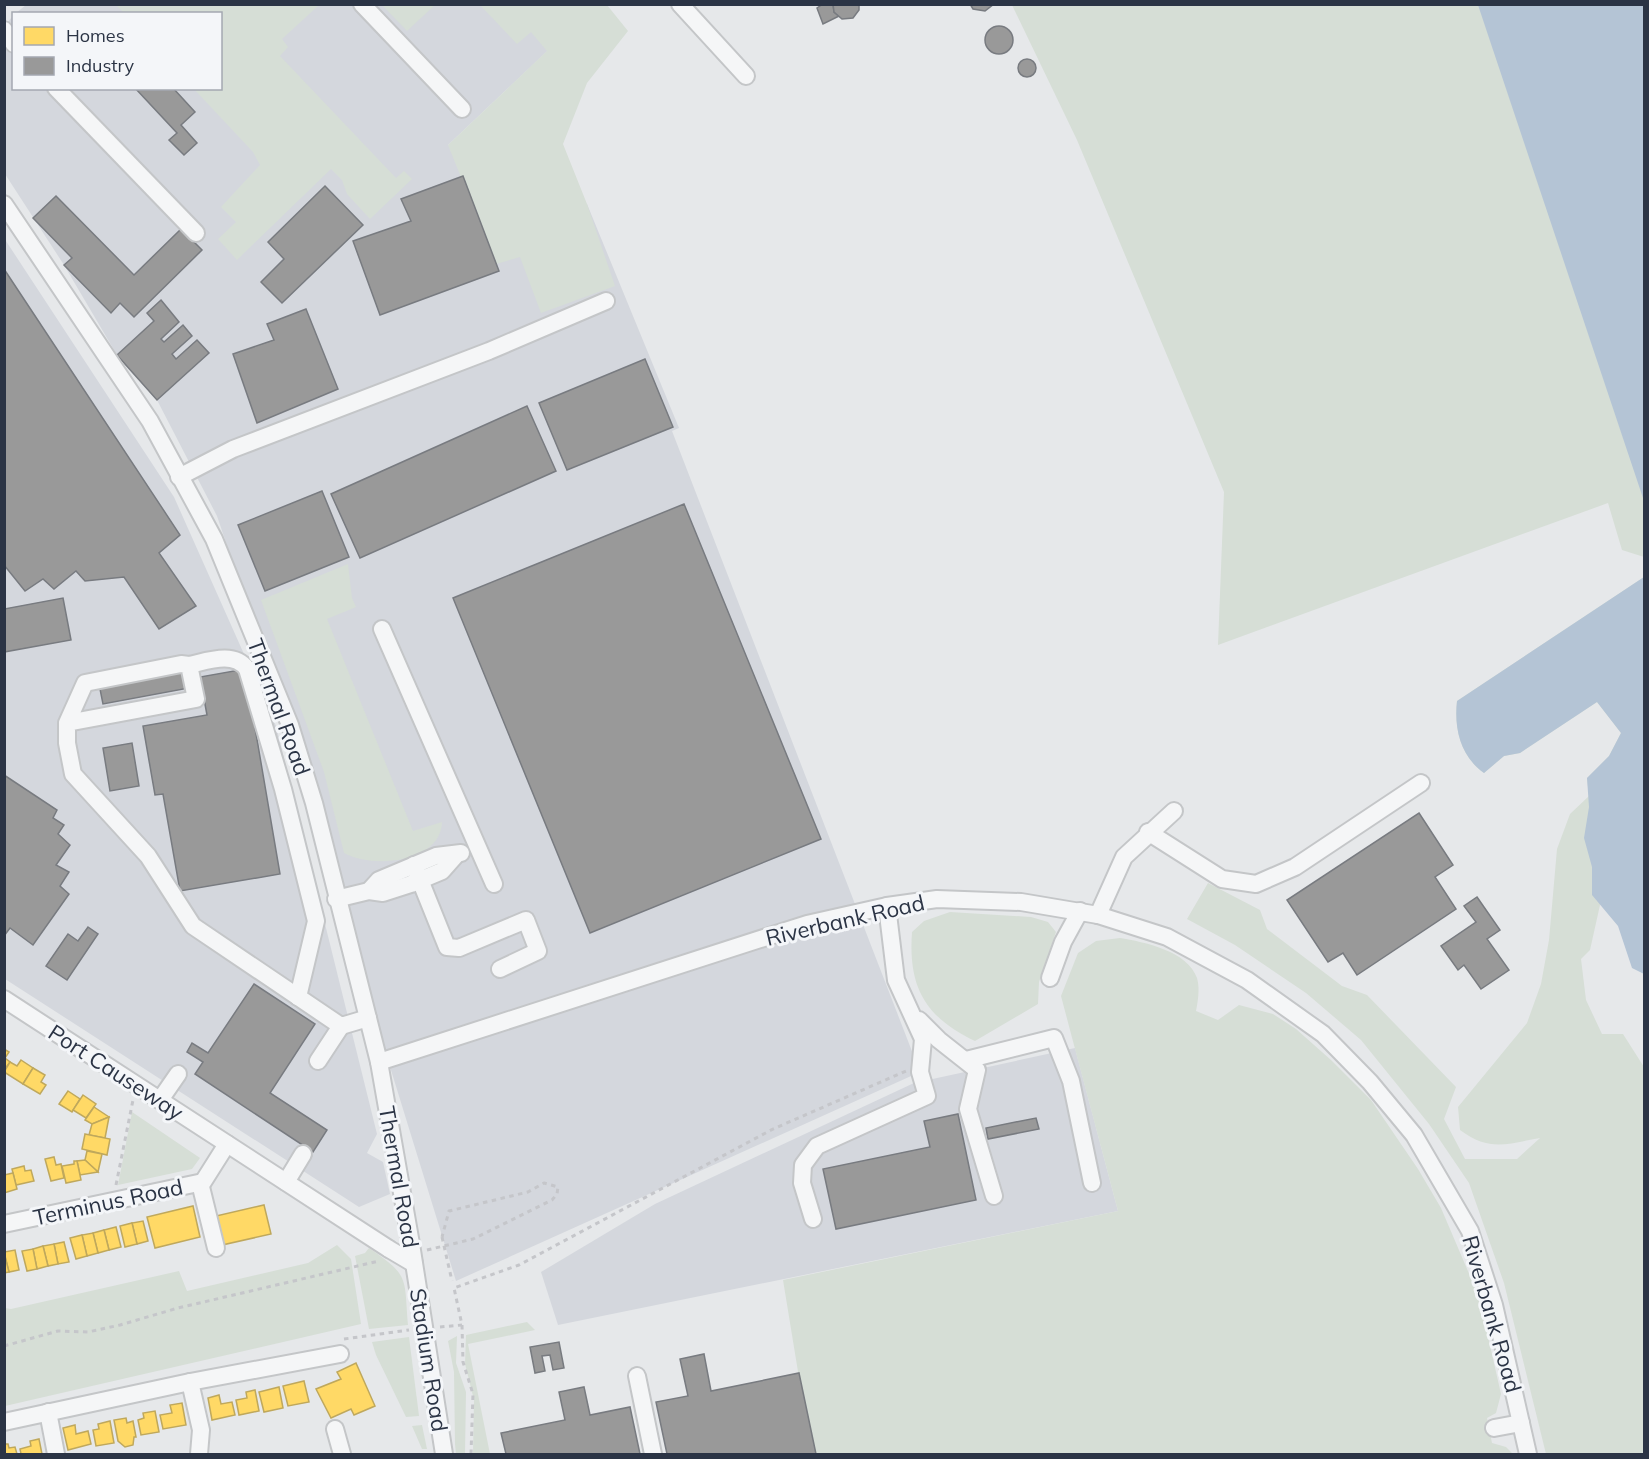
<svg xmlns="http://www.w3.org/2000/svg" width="1649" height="1459" font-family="Mulish,sans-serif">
<rect width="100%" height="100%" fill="#e6e8ea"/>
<g fill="#d4d7dd">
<polygon points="26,5 596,5 448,145 587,204 679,428 672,431 920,1072 456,1281 252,619 217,516 157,400 117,355 64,265 5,174 5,25 13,16 14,88 220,88 220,14 16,13"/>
<polygon points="4,238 174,497 276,726 377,1134 367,1153 383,1162 390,1194 359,1207 5,979"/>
<polygon points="1075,1048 1118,1211 558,1325 541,1272 655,1204 914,1083"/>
</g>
<g fill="#d6ded6">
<polygon points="116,5 319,5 282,39 288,47 280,56 396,178 404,171 412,179 370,219 347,194 342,180 331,169 237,260 218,239 236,222 221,207 260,165 253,152 194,89 220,88 220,14 124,13"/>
<polygon points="382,5 435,5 407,31"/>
<polygon points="480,5 607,5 628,31 587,83 563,144 587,204 615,286 541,313 520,257 496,264 448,145 547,51 531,32 517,44"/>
<polygon points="1012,5 1608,5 1644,77 1644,557 1622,550 1608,503 1218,645 1224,492 1077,140"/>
<path d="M348,564L352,598L356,607L327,619L413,831L442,822C441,863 373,869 344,853L324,772L261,600Z"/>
<path d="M1644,577L1604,887L1590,950L1581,959L1586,1000L1602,1034H1623L1644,1067V1454H1546L1504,1283L1469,1183L1429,1124L1361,1040L1306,993L1235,945L1187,919L1208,883L1260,910L1267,929L1342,986L1367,995L1456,1087L1444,1119L1465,1159H1517L1540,1138C1506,1144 1490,1152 1460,1130L1458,1107L1527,1023L1541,984L1549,940L1557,849L1570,814L1589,796L1587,778L1609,756L1621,733L1597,702L1520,753L1504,756L1484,773C1460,756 1454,728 1457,701Z"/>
<path d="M950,912L1031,917L1048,922L1056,932L1039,982L1038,1004L975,1041C925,1017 908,987 912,932L924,921Z"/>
<path d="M1120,938C1144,942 1188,951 1197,978C1200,989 1198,1000 1196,1011L1218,1020L1239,1005L1273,1014L1296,1029L1331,1060L1371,1100L1418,1169L1441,1208L1479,1297L1501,1394L1496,1413L1487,1418L1492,1443L1506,1447L1513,1454H816L801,1390L783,1280L1118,1211L1061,996L1078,953L1096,941Z"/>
<polygon points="132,1112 200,1158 192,1169 118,1185"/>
<polygon points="337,1245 351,1259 361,1324 5,1406 5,1308 11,1309 179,1271 187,1291 308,1263"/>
<path d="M369,1248C410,1276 404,1277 408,1325L369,1329L355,1256L365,1253Z"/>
<polygon points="527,1322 535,1330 468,1344 490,1454 473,1454 474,1400 465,1364 466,1335"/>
<polygon points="457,1336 456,1363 466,1392 465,1454 456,1454 455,1444 454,1372 448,1341"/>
<polygon points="409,1337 419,1416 406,1417 376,1355 372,1342"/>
<polygon points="422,1425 427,1449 422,1449 412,1426"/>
</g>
<g fill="#b4c4d5">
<polygon points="1478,5 1644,5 1644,501"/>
<path d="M1644,577V974L1632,968L1618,926L1592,895V867L1584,838L1589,807L1587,778L1609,756L1621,733L1597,702L1520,753L1504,756L1484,773C1460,756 1454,728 1457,701Z"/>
</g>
<g fill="#ffd966" stroke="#bfa85c" stroke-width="1.5">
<polygon points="4,1049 9,1052 5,1058 10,1062 4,1070"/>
<polygon points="21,1060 33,1068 23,1084 4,1072 10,1062 17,1066"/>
<polygon points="33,1068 45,1075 41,1082 46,1085 40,1094 23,1084"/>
<polygon points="68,1091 80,1099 72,1112 59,1104"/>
<polygon points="83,1095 96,1104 86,1118 73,1110"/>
<polygon points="94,1107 109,1117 92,1124 85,1120"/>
<polygon points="109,1117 105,1138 89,1135 92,1124"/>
<polygon points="85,1134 110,1139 107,1155 82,1149"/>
<polygon points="87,1151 102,1154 98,1172 85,1160"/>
<polygon points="54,1157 56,1165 61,1164 64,1178 51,1181 45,1159"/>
<polygon points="85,1160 98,1172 80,1175 77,1161"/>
<polygon points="74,1161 77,1161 81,1180 66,1183 62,1166 74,1164"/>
<polygon points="24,1166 25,1171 31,1170 34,1181 16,1185 12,1169"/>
<polygon points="13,1173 17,1189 4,1193 4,1175"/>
<polygon points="264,1205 271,1234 222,1245 216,1216"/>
<polygon points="193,1206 200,1237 155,1248 147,1217"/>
<polygon points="143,1221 148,1241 137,1244 132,1223"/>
<polygon points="132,1223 137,1244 125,1247 120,1226"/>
<polygon points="116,1227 121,1247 109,1250 104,1230"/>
<polygon points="104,1230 109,1250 98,1253 93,1233"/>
<polygon points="93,1233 98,1253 87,1256 82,1235"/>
<polygon points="82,1235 87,1256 76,1259 70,1238"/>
<polygon points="64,1242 69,1262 58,1264 54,1244"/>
<polygon points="54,1244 58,1264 48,1266 43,1246"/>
<polygon points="43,1246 48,1266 37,1269 33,1249"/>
<polygon points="33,1249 37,1269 27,1271 22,1251"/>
<polygon points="15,1250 19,1270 9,1272 4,1252"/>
<polygon points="4,1253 9,1272 4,1273"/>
<polygon points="356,1363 375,1406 354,1415 351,1409 331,1418 316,1389 341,1379 337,1372"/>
<polygon points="304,1381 309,1402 288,1406 283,1386"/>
<polygon points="279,1387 283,1408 264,1412 259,1392"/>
<polygon points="255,1390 259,1411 239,1415 236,1400 247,1398 246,1392"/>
<polygon points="219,1395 221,1404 232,1402 235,1415 212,1420 208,1398"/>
<polygon points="182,1403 186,1425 163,1429 160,1415 172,1413 170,1405"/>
<polygon points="155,1411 159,1432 141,1435 138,1420 144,1418 143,1413"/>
<polygon points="126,1418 127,1423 133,1421 136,1437 134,1437 133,1445 125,1447 118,1441 114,1420"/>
<polygon points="110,1421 114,1443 96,1446 93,1430 99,1429 98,1424"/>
<polygon points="75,1425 76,1434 88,1431 91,1444 68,1450 63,1428"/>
<polygon points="39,1439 42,1454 21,1454 20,1449 31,1446 30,1441"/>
<polygon points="4,1444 8,1444 9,1448 15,1447 17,1454 4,1454"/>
</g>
<g fill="#999" stroke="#787b80" stroke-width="1.5">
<polygon points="823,4 833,4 834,12 839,16 823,24 817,8"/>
<polygon points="833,4 859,4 859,10 853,18 842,19 834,12"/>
<polygon points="970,4 994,4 985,11 973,9"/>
<circle cx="999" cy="40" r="14"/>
<circle cx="1027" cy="68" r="9"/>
<polygon points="135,88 173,88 195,112 181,125 197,143 184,155 169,140 177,133"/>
<polygon points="463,176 499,271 380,315 353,241 411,221 401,199"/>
<polygon points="325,186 363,225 282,303 261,282 284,259 268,242"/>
<polygon points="56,196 134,275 181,229 202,250 134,317 120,303 111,313 64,265 72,258 33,218"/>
<polygon points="4,269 180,535 159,553 196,606 159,629 124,577 85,581 76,571 54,589 43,579 25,591 4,565"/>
<polygon points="161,300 179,322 161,339 164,342 183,325 192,336 172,354 176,359 197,340 209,353 157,400 117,355 154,321 147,313"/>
<polygon points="306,309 338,389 257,423 233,354 274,340 267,324"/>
<polygon points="645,359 673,427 567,470 539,403"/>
<polygon points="527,406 556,471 360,558 331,494"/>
<polygon points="322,491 349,557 265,591 238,525"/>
<polygon points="684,504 821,839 590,933 453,598"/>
<polygon points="63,598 71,640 4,652 4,609"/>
<polygon points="186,668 189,688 103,704 99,684"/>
<polygon points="245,669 280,874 180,891 163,794 155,795 143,726 207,715 200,677"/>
<polygon points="132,743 139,786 110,791 103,748"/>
<polygon points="4,775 57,810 53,818 64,825 58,834 70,845 56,865 69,872 60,886 69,894 33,945 10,928 4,936"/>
<polygon points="1419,813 1453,865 1435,877 1456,909 1357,975 1343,953 1328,962 1287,900"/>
<polygon points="1477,897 1500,930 1487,939 1509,970 1481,989 1464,965 1458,970 1441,946 1476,922 1464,906"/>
<polygon points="88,927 98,934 67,980 46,966 68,934 78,941"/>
<polygon points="254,984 315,1024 270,1093 327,1130 313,1152 195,1074 203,1062 187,1052 192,1043 208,1053"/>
<polygon points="958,1114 976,1200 836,1229 823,1169 930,1147 924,1121"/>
<polygon points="1036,1118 1039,1129 988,1139 986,1128"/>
<polygon points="559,1342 564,1368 553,1370 550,1355 542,1356 545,1371 535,1373 530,1347"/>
<polygon points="704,1354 711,1391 799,1373 816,1454 667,1454 656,1402 688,1396 680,1359"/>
<polygon points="584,1387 590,1415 630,1407 640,1454 506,1454 501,1433 565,1420 559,1392"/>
</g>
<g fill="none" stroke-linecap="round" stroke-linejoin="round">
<defs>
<g id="minor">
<polyline points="362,4 462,109"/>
<polyline points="680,4 746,76"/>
<polyline points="4,30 14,44"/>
<polyline points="56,88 196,233"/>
<polyline points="4,204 150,421 214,539 290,725 314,803 379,1062 411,1244"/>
<polyline points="179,477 233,449 489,351 606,301"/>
<polyline points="382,629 494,884"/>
<path d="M189,665C208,661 234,651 247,669L283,789L316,921L298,997"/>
<polyline points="67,723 196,699 189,665 181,664 85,683 67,723 67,743 73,774 148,856 193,926 341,1026 368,1018"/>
<polyline points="1148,832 1222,879 1256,884 1295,867 1421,783"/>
<polyline points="414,865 447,947 459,948 526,920 538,951 500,969"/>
<polyline points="369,891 379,880 436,856 461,853"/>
<polyline points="336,899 369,891 383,893 411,884 442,871 457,854"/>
<polyline points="1098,915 1124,857 1174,811"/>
<polyline points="1050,978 1063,942 1080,911"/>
<polyline points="4,999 389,1249"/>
<polyline points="919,1020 939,1040 977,1070 968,1109 994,1196"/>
<polyline points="966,1060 1054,1038 1071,1081 1092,1183"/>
<polyline points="318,1061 341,1026"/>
<polyline points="379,1062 807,924 887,906 937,899 1021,902 1098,915 1167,937 1247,980 1323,1034 1370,1082 1414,1135 1470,1231 1494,1305 1528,1454"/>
<polyline points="160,1100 178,1074"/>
<polyline points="286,1182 303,1154"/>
<polyline points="200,1183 216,1248"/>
<polyline points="813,1219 802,1183 803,1165 817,1146 927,1096 920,1072 923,1039 896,980 887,906"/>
<polyline points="4,1224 203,1182 227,1144"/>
<polyline points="414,1263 444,1454"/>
<polyline points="637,1376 653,1454"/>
<polyline points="190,1382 201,1430 199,1454"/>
<polyline points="48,1412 56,1454"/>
<polyline points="4,1422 190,1382 340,1354"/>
<polyline points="1494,1428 1521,1423"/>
<polyline points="335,1429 342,1454"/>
</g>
</defs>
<use href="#minor" stroke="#c4c6c8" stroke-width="20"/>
<g stroke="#c5c6ca" stroke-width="3" stroke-dasharray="4.5 4.5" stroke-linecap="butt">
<polyline points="116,1185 133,1100"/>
<polyline points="427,1250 473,1239 552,1200 557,1194 558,1187 544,1183 528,1192 449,1211 442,1237"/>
<polyline points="440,1327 462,1325"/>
<polyline points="344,1339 409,1330"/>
<polyline points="4,1346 58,1331 88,1332 120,1325 178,1308 379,1261"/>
<polyline points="471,1454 473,1394 463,1362 462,1325 454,1288 519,1265 773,1129 906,1071"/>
</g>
<use href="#minor" stroke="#f5f6f7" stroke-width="16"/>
<defs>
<g id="minor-bridge">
<polyline points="411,1244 414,1263"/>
<polyline points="389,1249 411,1262"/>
</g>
</defs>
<use href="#minor-bridge" stroke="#c4c6c8" stroke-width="20" stroke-linecap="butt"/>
<polyline stroke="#c5c6ca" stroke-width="3" stroke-dasharray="4.5 4.5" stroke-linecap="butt" points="442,1237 452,1281"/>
<use href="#minor-bridge" stroke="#f5f6f7" stroke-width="16"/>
</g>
<g text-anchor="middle" stroke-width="6" stroke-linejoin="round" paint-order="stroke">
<g font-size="22" fill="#2b3445" stroke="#f4f6f9">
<text transform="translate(279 707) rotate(70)" y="8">Thermal Road</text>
<text transform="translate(845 920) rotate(-13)" y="8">Riverbank Road</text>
<text transform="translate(116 1072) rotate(33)" y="8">Port Causeway</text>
<text transform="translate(399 1177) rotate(80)" y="8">Thermal Road</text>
<text transform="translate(108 1202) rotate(-12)" y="8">Terminus Road</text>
<text transform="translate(1492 1314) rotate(74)" y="8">Riverbank Road</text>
<text transform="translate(429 1360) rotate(81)" y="8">Stadium Road</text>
</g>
</g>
<rect width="1649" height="1459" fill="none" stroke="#2b3445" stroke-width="12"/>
<rect x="12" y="12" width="210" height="78" fill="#f4f6f9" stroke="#a4a8b1" stroke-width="1.5"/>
<rect x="24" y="27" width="30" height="18" fill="#ffd966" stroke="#a4a8b1" stroke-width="1.5"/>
<text x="66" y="42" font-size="18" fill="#2b3445">Homes</text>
<rect x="24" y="57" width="30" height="18" fill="#999999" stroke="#a4a8b1" stroke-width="1.5"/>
<text x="66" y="72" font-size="18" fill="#2b3445">Industry</text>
</svg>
